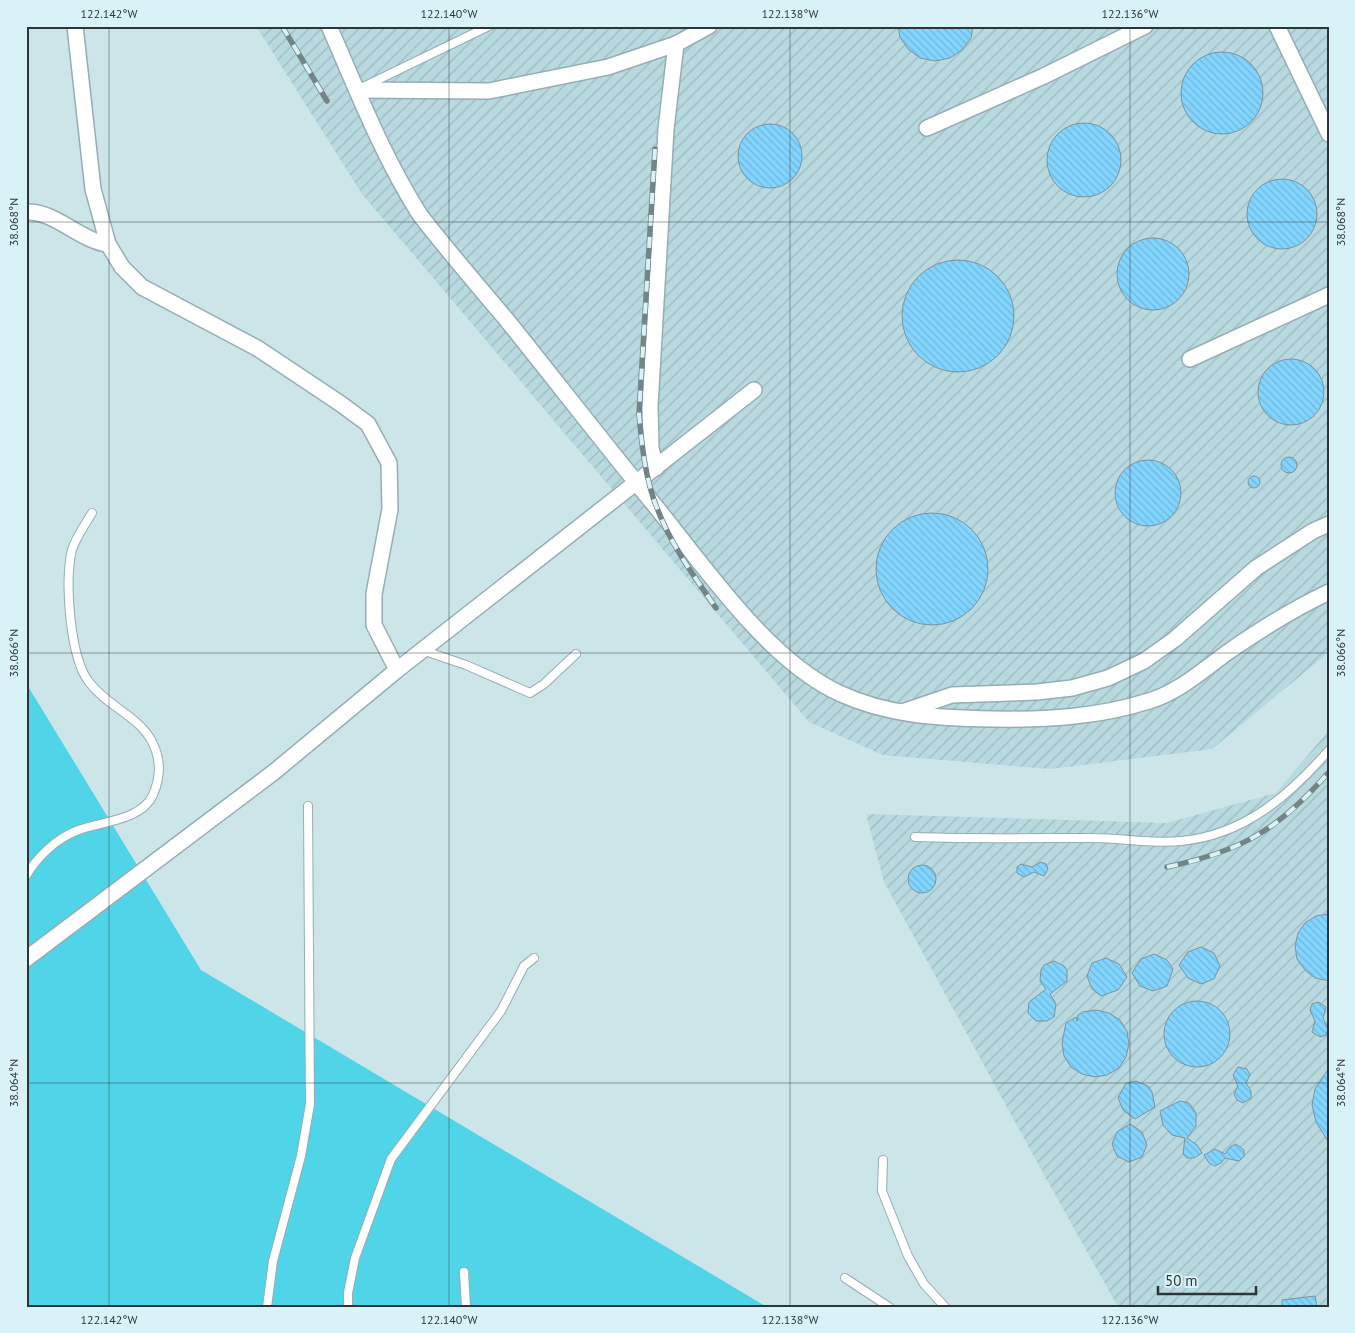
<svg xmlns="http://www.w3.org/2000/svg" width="1355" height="1333" font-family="'PT Sans',sans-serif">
<defs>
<pattern id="industrial-furrows" width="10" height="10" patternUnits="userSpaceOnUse" patternTransform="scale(1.25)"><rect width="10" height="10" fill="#b7d9df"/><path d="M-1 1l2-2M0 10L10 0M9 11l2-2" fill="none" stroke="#9ebbc0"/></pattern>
<pattern id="building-back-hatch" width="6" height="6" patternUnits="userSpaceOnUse" patternTransform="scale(1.25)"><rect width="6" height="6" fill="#81d5ff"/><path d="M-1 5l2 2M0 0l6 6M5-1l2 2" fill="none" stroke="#70b7db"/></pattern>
</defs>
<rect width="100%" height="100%" fill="#cbe5e9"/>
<g fill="url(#industrial-furrows)">
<polygon points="256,26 1329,26 1329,652 1212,749 1050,769 883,755 809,722 362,194"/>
<polygon points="1329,730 1329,1307 1118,1307 1038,1164 884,882 866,814 1167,823 1276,793"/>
</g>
<polygon fill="#50d4e8" points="26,683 201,970 767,1307 26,1307"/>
<g fill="url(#building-back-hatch)" stroke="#7e929c">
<polygon points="898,26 973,26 971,38 962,50 950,58 935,61 920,58 908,49 900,37"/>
<circle cx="1222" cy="93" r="41"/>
<circle cx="1084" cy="160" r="37"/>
<circle cx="770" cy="156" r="32"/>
<circle cx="1282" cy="214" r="35"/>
<circle cx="1153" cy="274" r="36"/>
<circle cx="958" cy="316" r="56"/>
<circle cx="1291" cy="392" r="33"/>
<circle cx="1289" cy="465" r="8"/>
<circle cx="1148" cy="493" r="33"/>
<circle cx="1254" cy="482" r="6"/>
<circle cx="932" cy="569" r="56"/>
<polygon points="1041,862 1046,864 1048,869 1044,876 1034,872 1024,877 1017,873 1017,867 1021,864 1032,867"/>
<circle cx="922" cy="879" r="14"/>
<polygon points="1329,914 1329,981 1315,978 1305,970 1297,959 1295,946 1298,933 1305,923 1316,916"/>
<polygon points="1201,947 1214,953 1220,966 1214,979 1201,984 1188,978 1179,965 1188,952"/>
<polygon points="1154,954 1167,960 1173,969 1167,986 1153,991 1140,986 1132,973 1141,959"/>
<polygon points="1106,958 1119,964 1127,977 1118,990 1101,996 1092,989 1087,976 1092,963"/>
<polygon points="1054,961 1064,966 1067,970 1067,981 1050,994 1056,1004 1054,1017 1047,1021 1036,1021 1028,1013 1029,1002 1046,989 1040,981 1041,970 1044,965"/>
<circle cx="1197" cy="1034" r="33"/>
<polygon points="1318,1002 1326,1007 1323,1018 1328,1029 1326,1035 1320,1037 1312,1032 1315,1021 1310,1010 1312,1004"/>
<polygon points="1096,1010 1109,1013 1120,1020 1127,1031 1129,1044 1126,1057 1119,1068 1107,1075 1095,1077 1082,1074 1071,1067 1064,1056 1062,1043 1066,1023 1076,1017 1077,1021 1078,1015 1083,1012"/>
<polygon points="1238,1067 1247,1069 1250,1075 1246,1083 1251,1091 1251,1098 1243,1103 1237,1100 1234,1094 1238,1086 1233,1075"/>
<polygon points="1329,1068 1329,1143 1316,1122 1312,1105 1315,1089"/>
<polygon points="1136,1081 1148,1086 1152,1092 1155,1107 1135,1119 1123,1110 1118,1098 1126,1083"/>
<polygon points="1180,1101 1189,1103 1196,1113 1196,1126 1187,1138 1197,1145 1202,1153 1194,1158 1187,1158 1183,1154 1185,1138 1172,1135 1163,1125 1160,1111"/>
<polygon points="1130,1124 1142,1132 1147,1145 1142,1157 1129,1162 1117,1156 1112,1144 1117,1132"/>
<polygon points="1236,1144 1244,1150 1244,1156 1239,1161 1225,1158 1221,1163 1215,1166 1209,1163 1204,1155 1215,1149 1225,1154 1230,1147"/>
<polygon points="1315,1296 1317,1307 1282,1307 1282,1300"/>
</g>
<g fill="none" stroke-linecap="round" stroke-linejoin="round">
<defs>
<g id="service">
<polyline points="363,87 489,26"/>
<polyline points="422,650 466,665 530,693 544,684 576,654"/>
<path d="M915,837C974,839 1034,838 1093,838C1122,838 1152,844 1181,841C1244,835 1289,796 1329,750"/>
<path d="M26,876C37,857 56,839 76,831C99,821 140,822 153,795C159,781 161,766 156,751C145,717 109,709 89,682C70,658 64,579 72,550C76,537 85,525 92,513"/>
<polyline points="883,1160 882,1191 908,1256 924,1284 945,1307"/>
<polyline points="464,1272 466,1307"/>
<polyline points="845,1278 889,1307"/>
<polyline points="267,1307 273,1261 301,1156 310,1104 308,806"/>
<polyline points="348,1307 348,1293 355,1258 391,1159 501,1011 524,966 534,958"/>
</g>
<g id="minor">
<polyline points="75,26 93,189 108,244 122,267 142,287 257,348 341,404 368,424 389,463 390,509 374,594 374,625 397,670"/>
<path d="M329,26C357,90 383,157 420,215C448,251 477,285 506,319C555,380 603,442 652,502C703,564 766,659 839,693C888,716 940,718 993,719C1047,720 1098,717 1149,701C1179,692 1203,670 1228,652C1261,629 1293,609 1329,592"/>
<polyline points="1277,26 1329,134"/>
<polyline points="357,90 489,91 608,67 676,44 709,26"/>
<polyline points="927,128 1044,76 1145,26"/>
<path d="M26,212C54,210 80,241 108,244"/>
<polyline points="1190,359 1329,295"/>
<polyline points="656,468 651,448 650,406 666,129 676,44"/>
<polyline points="902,712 952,695 1037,692 1072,688 1108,678 1144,661 1175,639 1256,568 1313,531 1329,524"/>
<polyline points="26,959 274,772 397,670 754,390"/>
</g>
</defs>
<use href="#service" stroke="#96aeb3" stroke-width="10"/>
<use href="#minor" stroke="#96aeb3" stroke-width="18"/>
<use href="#service" stroke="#fff" stroke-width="8"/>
<use href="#minor" stroke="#fff" stroke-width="15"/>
<defs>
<g id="rail">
<polyline points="282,26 327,101"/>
<path d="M655,149L639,414C642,446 645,478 657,508C671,545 694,576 716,608"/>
<path d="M1167,867C1242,851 1278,830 1329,772"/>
</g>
</defs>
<use href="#rail" stroke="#748588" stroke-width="5.5"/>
<use href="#rail" stroke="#d8f2f7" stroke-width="4" stroke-dasharray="11" stroke-linecap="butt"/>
</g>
<path fill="none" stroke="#2c3638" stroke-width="1" stroke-opacity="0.45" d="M109,26V1307M449,26V1307M790,26V1307M1130,26V1307M26,222H1329M26,653H1329M26,1083H1329"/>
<rect width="1355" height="1333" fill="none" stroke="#d8f2f7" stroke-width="55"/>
<path d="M1158 1286v8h98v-8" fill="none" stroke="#2c3638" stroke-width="2.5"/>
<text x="1165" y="1286" font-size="15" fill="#2c3638" stroke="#d8f2f7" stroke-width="4" paint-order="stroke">50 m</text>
<rect x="28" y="28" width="1300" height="1278" fill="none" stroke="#2c3638" stroke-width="2"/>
<g font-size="12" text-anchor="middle" fill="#2c3638">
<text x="109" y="18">122.142°W</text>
<text x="449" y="18">122.140°W</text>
<text x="790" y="18">122.138°W</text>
<text x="1130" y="18">122.136°W</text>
<text transform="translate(14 222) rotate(-90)" y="4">38.068°N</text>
<text transform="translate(1341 222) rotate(-90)" y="4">38.068°N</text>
<text transform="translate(14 653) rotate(-90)" y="4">38.066°N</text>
<text transform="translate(1341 653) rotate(-90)" y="4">38.066°N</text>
<text transform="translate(14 1083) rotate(-90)" y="4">38.064°N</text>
<text transform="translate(1341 1083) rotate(-90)" y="4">38.064°N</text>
<text x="109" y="1324">122.142°W</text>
<text x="449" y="1324">122.140°W</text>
<text x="790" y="1324">122.138°W</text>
<text x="1130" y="1324">122.136°W</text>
</g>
</svg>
